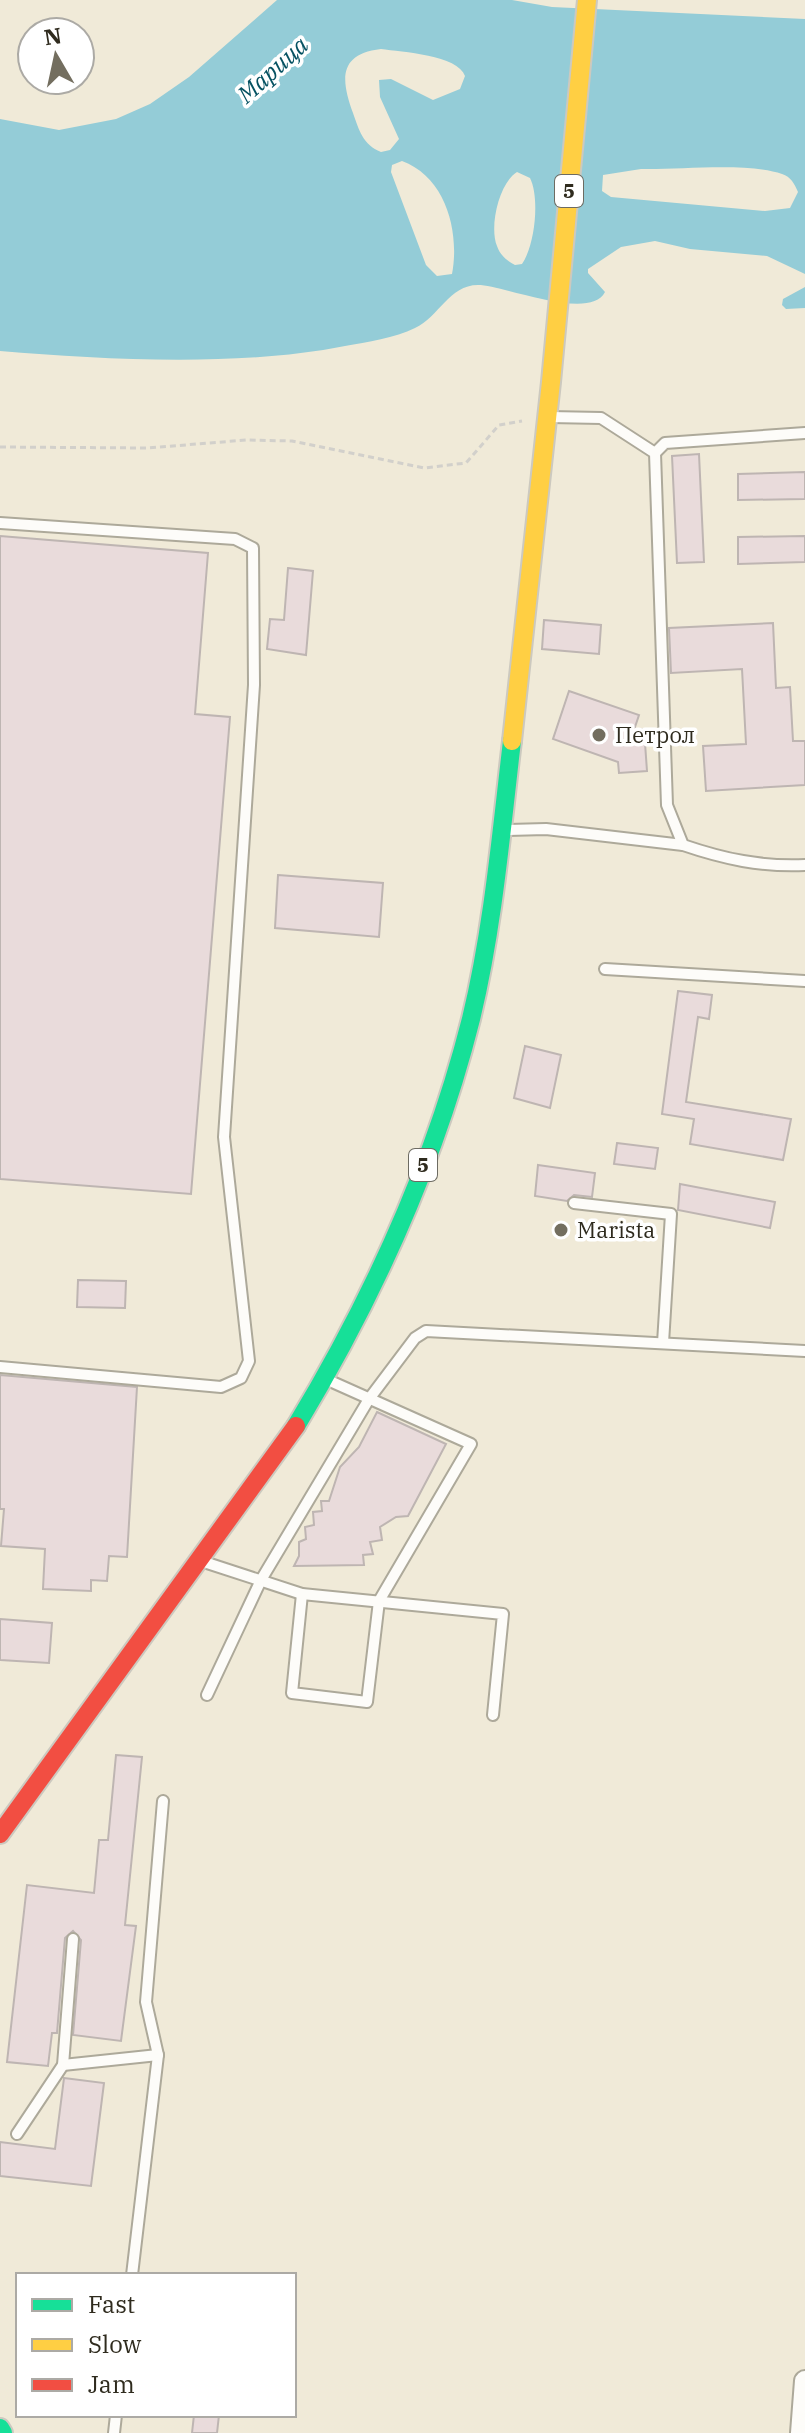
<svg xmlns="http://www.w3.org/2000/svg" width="805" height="2433" font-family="'IBM Plex Serif',serif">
<rect width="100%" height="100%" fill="#f0ead8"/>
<g fill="#94ccd7" fill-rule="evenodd">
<path d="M277,0H512L552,7L805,19V274L767,256L690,249L655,241L621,247L588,269V273L605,292C590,322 504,285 478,285C449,285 439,317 415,328C395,338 367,342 345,346C240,367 107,360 0,351V119L59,130L116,119L150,104L189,77ZM381,49C402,52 458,55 465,76L460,89L433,100L391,79L379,80L380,97L399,139L390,150L381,152C363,145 359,130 353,113C341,80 338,54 381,49ZM402,161C446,177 460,232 452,274L437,276L426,265L391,172L392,165ZM641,169C678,170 749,162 782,174C791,177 794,183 798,192L790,208L765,211L611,197L602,191L603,175ZM517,172L530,178C540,198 535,245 522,264L515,265C507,261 500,255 497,246C489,227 499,183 517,172Z"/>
<polygon points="805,287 805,308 786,309 782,305 783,299"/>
</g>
<g fill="#e9dbdb" stroke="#beb5b2" stroke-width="2">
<polygon points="699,454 704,562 677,563 672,456"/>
<polygon points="805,472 805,499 738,500 738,474"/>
<polygon points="0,536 208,553 195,714 230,717 191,1194 0,1179"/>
<polygon points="805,536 805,562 738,564 738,537"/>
<polygon points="288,568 313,571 306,655 267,649 270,619 284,620"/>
<polygon points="544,620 601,625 599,654 542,649"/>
<polygon points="773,623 776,688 790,687 793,741 805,741 805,785 706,791 703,746 746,744 742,669 671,673 669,628"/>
<polygon points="569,691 639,715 634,730 644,729 647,771 619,773 618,762 553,739"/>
<polygon points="278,875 383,883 379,937 275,928"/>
<polygon points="678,991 712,995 709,1019 698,1017 686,1102 791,1119 783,1160 690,1144 694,1119 662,1114"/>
<polygon points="525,1046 561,1055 550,1108 514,1098"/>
<polygon points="617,1143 658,1148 655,1169 614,1164"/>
<polygon points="538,1165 595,1173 592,1197 574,1195 567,1201 535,1196"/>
<polygon points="680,1184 775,1202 770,1228 678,1210"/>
<polygon points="78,1280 126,1281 125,1308 77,1307"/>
<polygon points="0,1375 137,1387 127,1557 109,1556 107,1581 91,1580 91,1591 43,1589 45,1549 1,1546 4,1509 0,1509"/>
<polygon points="377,1412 446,1444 408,1516 396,1517 380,1527 382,1540 370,1542 373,1554 363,1555 364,1565 294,1566 299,1556 299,1542 306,1539 305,1527 314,1525 313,1512 322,1511 321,1501 329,1501 340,1467 359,1447"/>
<polygon points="0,1619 52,1623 49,1663 0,1660"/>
<polygon points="116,1755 142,1757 125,1925 136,1926 121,2041 73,2035 81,1940 73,1931 65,1938 57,2033 52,2033 48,2066 7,2062 27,1885 94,1893 99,1840 108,1840"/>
<polygon points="64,2078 104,2083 91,2186 0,2176 0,2142 55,2149"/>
<polygon points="194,2415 219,2415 217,2433 192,2433"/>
</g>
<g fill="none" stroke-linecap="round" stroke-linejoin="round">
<defs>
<g id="lane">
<path d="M550,417L601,418L655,453L667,805L683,845C724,859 761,867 805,865"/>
<polyline points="655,453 665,443 805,433"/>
<polyline points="0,523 235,539 253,548 254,685 224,1137 249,1361 241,1378 221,1387 0,1367"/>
<polyline points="504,830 546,829 683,845"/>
<polyline points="605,969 805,981"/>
<polyline points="574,1203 671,1214 663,1343"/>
<polyline points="204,1562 302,1594 503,1614 493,1715"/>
<polyline points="302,1594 292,1693 367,1702 379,1601 471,1444 330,1381"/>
<polyline points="207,1695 261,1580 369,1399 415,1338 426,1331 805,1351"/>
<polyline points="63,2065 158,2055"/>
<polyline points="17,2134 63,2065 73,1939"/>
<polyline points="132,2275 158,2055 146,2002 163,1801"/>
<polyline points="114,2433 116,2415"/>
</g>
<polyline id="street" points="801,2433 805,2381"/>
<g id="fast">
<path d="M296,1426C372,1300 435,1162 471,1019C493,928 501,834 512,741"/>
<polyline points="0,2428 3,2433"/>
</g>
<polyline id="slow" points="512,741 551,382 587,0"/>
<polyline id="jam" points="0,1834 296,1426"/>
</defs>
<use href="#lane" stroke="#ada99a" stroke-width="14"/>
<use href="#street" stroke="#ada99a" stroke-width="24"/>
<use href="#fast" stroke="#ccc9bf" stroke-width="22"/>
<use href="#slow" stroke="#ccc9bf" stroke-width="22"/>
<use href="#jam" stroke="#ccc9bf" stroke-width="22"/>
<polyline stroke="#d2d0cb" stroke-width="3" stroke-dasharray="6 4" stroke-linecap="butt" points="0,447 148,448 246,440 292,441 424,468 466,463 499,425 522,421"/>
<use href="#lane" stroke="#fdfcf9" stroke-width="10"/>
<use href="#street" stroke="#fdfcf9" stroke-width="20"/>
<use href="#fast" stroke="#16e098" stroke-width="18"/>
<use href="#slow" stroke="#ffcf43" stroke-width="18"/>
<use href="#jam" stroke="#f24e42" stroke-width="18"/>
</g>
<g fill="#736e5f" stroke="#fff" stroke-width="3">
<circle cx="599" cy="735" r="8"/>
<circle cx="561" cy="1230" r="8"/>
</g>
<g text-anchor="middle" stroke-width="7" stroke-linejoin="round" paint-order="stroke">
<g fill="#fff" stroke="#6d6b62" stroke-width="2">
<rect x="555" y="175" width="28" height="32" rx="6"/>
<rect x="409" y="1149" width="28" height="32" rx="6"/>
</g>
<g font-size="20" font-weight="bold" fill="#2f2b1e">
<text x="569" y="198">5</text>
<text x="423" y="1172">5</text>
</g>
<g font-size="22" fill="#2f2b1e" stroke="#fff" text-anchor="start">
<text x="615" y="743">Петрол</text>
<text x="577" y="1238">Marista</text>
</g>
<g font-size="24" font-style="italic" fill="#065262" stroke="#fff">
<text transform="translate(273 70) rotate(-42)" y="8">Марица</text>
</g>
</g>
<rect x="16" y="2273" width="280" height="144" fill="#ffffff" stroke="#acaaa5" stroke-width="2"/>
<rect x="32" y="2299" width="40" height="12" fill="#16e098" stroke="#acaaa5" stroke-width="2"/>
<text x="88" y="2313" font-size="24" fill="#2f2b1e">Fast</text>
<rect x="32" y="2339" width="40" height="12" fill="#ffcf43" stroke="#acaaa5" stroke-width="2"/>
<text x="88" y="2353" font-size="24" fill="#2f2b1e">Slow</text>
<rect x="32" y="2379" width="40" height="12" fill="#f24e42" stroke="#acaaa5" stroke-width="2"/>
<text x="88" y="2393" font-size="24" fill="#2f2b1e">Jam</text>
<g transform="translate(56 56) rotate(351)"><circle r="38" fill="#ffffff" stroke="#acaaa5" stroke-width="2"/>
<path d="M0-6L14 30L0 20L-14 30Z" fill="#736e5f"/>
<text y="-12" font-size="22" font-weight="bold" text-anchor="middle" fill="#2f2b1e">N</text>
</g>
</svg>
